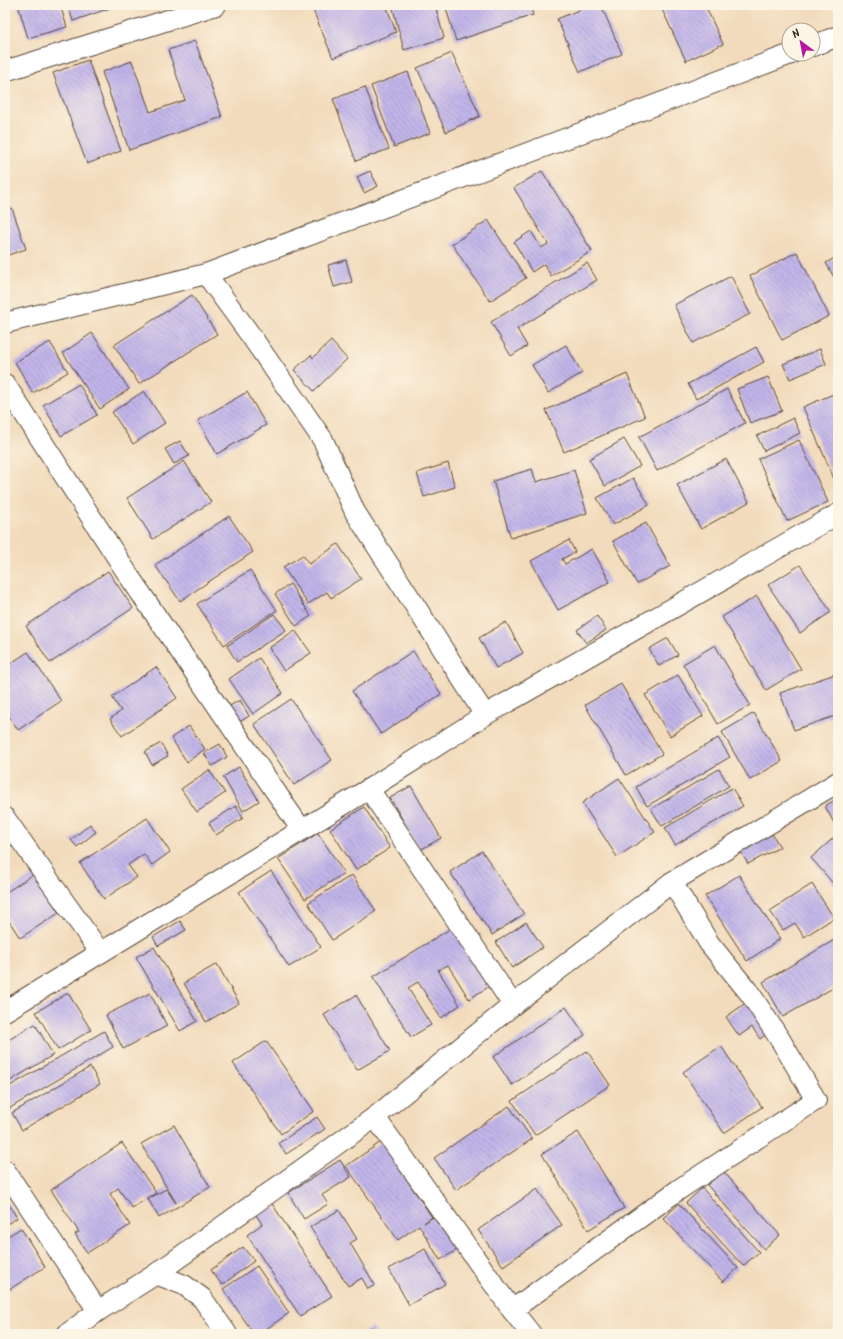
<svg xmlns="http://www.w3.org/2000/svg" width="843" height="1339" font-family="Kalam,sans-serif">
<defs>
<pattern id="building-back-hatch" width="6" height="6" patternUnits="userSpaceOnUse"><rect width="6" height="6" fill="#c1b5ea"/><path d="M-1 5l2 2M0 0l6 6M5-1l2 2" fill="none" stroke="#9e93bd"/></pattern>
</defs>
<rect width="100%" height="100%" fill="#fcf5e5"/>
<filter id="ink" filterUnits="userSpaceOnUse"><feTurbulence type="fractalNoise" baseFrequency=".025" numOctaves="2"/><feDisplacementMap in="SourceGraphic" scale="8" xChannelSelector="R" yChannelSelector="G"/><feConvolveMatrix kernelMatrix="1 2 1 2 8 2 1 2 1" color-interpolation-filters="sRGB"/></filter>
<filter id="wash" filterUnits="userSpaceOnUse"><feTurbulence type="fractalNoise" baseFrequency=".012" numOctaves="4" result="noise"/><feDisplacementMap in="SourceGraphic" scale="16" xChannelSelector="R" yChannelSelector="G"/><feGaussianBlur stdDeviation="0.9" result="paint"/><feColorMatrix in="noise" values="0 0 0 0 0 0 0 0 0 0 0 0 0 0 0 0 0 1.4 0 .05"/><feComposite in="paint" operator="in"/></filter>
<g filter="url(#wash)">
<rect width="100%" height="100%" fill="#f2dbbc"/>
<g id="blocks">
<g fill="url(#building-back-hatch)">
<polygon points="18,5 60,5 67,27 28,38"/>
<polygon points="68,5 109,5 110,8 73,21"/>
<polygon points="320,5 386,5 396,32 333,58 312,8"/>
<polygon points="392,5 435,5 444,38 404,50"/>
<polygon points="445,5 530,5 533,15 456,41"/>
<polygon points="591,5 601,5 622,54 580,72 557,19"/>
<polygon points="660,5 705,5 723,44 686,61"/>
<polygon points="195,41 222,117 129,150 102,72 132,61 150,112 185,100 168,50"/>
<polygon points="452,53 480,116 446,132 417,68"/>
<polygon points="88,60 121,151 87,164 53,73"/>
<polygon points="408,72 430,133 394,147 371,86"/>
<polygon points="365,87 389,149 356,161 333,99"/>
<polygon points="370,171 378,186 364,193 357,177"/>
<polygon points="542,171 592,251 551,276 544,264 532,272 514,242 531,231 541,248 548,244 514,188"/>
<polygon points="12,208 26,249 5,256 5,211"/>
<polygon points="488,220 526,278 490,301 452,244"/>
<polygon points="797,252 829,316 782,340 750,276"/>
<polygon points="838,256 838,284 826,263"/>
<polygon points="346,260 352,282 334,287 328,265"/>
<polygon points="587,263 597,280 517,329 527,346 511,356 491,322"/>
<polygon points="731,276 750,314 693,343 674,305"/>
<polygon points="192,295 217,334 139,384 114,345"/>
<polygon points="92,333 129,389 100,409 63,353"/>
<polygon points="331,341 347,359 314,391 294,370 311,355 313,358"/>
<polygon points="50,342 68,372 33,393 15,362"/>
<polygon points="566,345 582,373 548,393 532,365"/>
<polygon points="756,347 764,362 696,399 688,384"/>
<polygon points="820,349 826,364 790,379 783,364"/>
<polygon points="627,374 645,417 564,452 546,410"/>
<polygon points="768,377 782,411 750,423 737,389"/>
<polygon points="79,384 97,415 61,436 43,405"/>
<polygon points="727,389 745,423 657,471 639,437"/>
<polygon points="144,391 165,423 133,444 112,412"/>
<polygon points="247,392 266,425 217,454 198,420"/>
<polygon points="838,392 838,488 803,407"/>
<polygon points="793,418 800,433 764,451 757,436"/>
<polygon points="624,439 640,466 605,486 589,459"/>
<polygon points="799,440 828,502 787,521 758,459"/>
<polygon points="180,441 189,456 174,464 165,449"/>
<polygon points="726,459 749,502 701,529 677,485"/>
<polygon points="184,461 211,502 153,539 127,498"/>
<polygon points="448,463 455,487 424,497 417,473"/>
<polygon points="532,469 536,482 574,470 587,513 511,538 493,481"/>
<polygon points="633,478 649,505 613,525 597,498"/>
<polygon points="229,516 253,552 180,601 155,565"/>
<polygon points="646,523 670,566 637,584 613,541"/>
<polygon points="569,540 575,552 562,559 565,564 592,549 610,582 558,610 531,561"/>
<polygon points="338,544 361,579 331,598 327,592 308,604 283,567 303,555 309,564"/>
<polygon points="800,565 831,612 800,633 768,585"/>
<polygon points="250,570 277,610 224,645 197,604"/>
<polygon points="108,571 133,608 50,663 26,626"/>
<polygon points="290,584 311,616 296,626 275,594"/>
<polygon points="757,596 801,669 766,690 722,617"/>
<polygon points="274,614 286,630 237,662 227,646"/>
<polygon points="597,616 606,630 586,643 577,630"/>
<polygon points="506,622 523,653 496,668 479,638"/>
<polygon points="295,630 311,653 284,671 269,648"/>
<polygon points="668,638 678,655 659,666 649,649"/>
<polygon points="715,645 750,705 718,724 683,664"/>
<polygon points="413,651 441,694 381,734 352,691"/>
<polygon points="28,652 61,701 18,730 5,710 5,667"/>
<polygon points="259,658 283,693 253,714 229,679"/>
<polygon points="156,667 177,698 122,736 110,719 121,711 112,697"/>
<polygon points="838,673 838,715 794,730 780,693"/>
<polygon points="678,675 703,716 670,736 645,695"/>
<polygon points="621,684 662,754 626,775 585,705"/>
<polygon points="291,699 332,760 294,785 254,724"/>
<polygon points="240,700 249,716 238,723 228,707"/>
<polygon points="754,713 782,761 750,780 722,732"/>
<polygon points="189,726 205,749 187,762 171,738"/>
<polygon points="718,738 730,757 647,806 636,787"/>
<polygon points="161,743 168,756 152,765 145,752"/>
<polygon points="220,744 227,757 212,766 204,753"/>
<polygon points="239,767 259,801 243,811 223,777"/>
<polygon points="719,769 729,786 662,826 651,809"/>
<polygon points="209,770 225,793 197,812 181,789"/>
<polygon points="619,778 655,832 617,857 582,803"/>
<polygon points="411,786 441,838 420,850 390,798"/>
<polygon points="732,788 743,806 675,845 665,828"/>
<polygon points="838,798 838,823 835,825 825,806"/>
<polygon points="236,806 243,818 216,835 209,823"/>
<polygon points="364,807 390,848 356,870 330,829"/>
<polygon points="147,818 170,852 152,865 144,854 128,865 137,877 104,899 80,863"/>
<polygon points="90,824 96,832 77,847 71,840"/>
<polygon points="771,832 780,847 748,864 739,849"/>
<polygon points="318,833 344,873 305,899 278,859"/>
<polygon points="838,834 838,889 811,858"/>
<polygon points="482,851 524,914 492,935 450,872"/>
<polygon points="271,871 321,947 289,967 239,892"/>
<polygon points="34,874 59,913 20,938 5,915 5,893"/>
<polygon points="352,875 376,911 332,940 308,903"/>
<polygon points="739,875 780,939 747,961 705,896"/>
<polygon points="812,884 834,918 804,937 795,923 783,930 770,911"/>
<polygon points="180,921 186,930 158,946 153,937"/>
<polygon points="526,922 543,947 512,968 496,942"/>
<polygon points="453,927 490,986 469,999 448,965 438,970 460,1005 441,1018 418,982 408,988 431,1025 411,1037 373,977"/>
<polygon points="836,939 838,942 838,985 783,1017 763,982"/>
<polygon points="154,947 197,1021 180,1031 136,957"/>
<polygon points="217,964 239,1003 206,1022 184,983"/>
<polygon points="68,993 91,1030 58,1050 36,1012"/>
<polygon points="150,993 167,1026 123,1049 106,1015"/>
<polygon points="356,995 390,1051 357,1070 324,1015"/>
<polygon points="750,1000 772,1030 760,1039 752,1027 739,1036 726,1017"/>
<polygon points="566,1007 585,1035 512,1085 493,1057"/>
<polygon points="35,1024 53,1055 5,1084 5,1042"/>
<polygon points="104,1031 113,1047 5,1111 5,1089"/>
<polygon points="266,1041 314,1111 281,1134 233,1063"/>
<polygon points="721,1046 762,1107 724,1133 683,1072"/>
<polygon points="587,1051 610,1085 535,1135 512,1101"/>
<polygon points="90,1067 100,1084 22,1130 12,1113"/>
<polygon points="509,1106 532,1139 456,1190 434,1158"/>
<polygon points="317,1117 325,1129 286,1154 279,1143"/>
<polygon points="174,1125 210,1187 159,1218 148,1199 166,1189 176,1203 141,1144"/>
<polygon points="578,1132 624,1208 588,1230 542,1154"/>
<polygon points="381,1142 432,1217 424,1223 441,1212 462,1247 440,1260 419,1225 398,1240 346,1166"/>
<polygon points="122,1143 156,1193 132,1208 118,1188 110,1194 130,1225 87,1253 75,1234 79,1232 51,1190"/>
<polygon points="340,1160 351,1177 322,1195 328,1204 304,1219 288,1193"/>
<polygon points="723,1171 780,1235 764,1249 707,1185"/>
<polygon points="702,1188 759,1252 743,1266 686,1203"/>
<polygon points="537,1189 562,1225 503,1266 478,1230"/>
<polygon points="271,1202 332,1296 300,1316 247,1235 262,1224 255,1213"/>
<polygon points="8,1203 17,1218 5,1225 5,1205"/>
<polygon points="679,1204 738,1268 723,1282 663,1218"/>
<polygon points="339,1210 357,1239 350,1243 375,1285 368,1289 362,1278 348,1286 310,1227"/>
<polygon points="21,1228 45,1267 5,1292 5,1238"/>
<polygon points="243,1247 254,1261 222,1285 211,1270"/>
<polygon points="425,1249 445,1284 409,1305 389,1269"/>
<polygon points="257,1266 289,1313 259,1334 254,1334 223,1289"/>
<polygon points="372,1327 377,1334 362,1334"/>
</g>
</g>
</g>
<g filter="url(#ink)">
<use href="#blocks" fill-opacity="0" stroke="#564536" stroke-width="1"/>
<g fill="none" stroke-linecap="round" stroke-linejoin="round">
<defs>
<g id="street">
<polyline points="813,46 838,36"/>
<polyline points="5,71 216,5"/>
<polyline points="206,274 249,333 323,440 355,512 485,715"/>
<polyline points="5,323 206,274 791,54"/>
<polyline points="5,384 131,579 301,829"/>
<polyline points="369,789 513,1005"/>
<polyline points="5,818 100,952"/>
<polyline points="5,1011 369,789 485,715 838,514"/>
<polyline points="375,1117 512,1310 531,1334"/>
<polyline points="5,1170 98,1311"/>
<polyline points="156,1274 184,1285 202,1298 227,1334"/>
<polyline points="512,1310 678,1190 816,1100 781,1041 751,995 709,943 672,882"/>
<polyline points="67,1334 98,1311 156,1274 375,1117 513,1005 672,882 838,782"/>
</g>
</defs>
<use href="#street" stroke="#564536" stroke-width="22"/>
<use href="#street" stroke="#fff" stroke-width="20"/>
</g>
</g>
<rect width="843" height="1339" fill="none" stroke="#fcf5e5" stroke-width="20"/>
<g transform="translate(801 42) rotate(328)"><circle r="19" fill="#fcf5e5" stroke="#afa495"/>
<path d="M0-3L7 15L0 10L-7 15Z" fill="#b5179e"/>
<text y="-6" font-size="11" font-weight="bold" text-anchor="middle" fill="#3b2a1e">N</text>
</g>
</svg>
